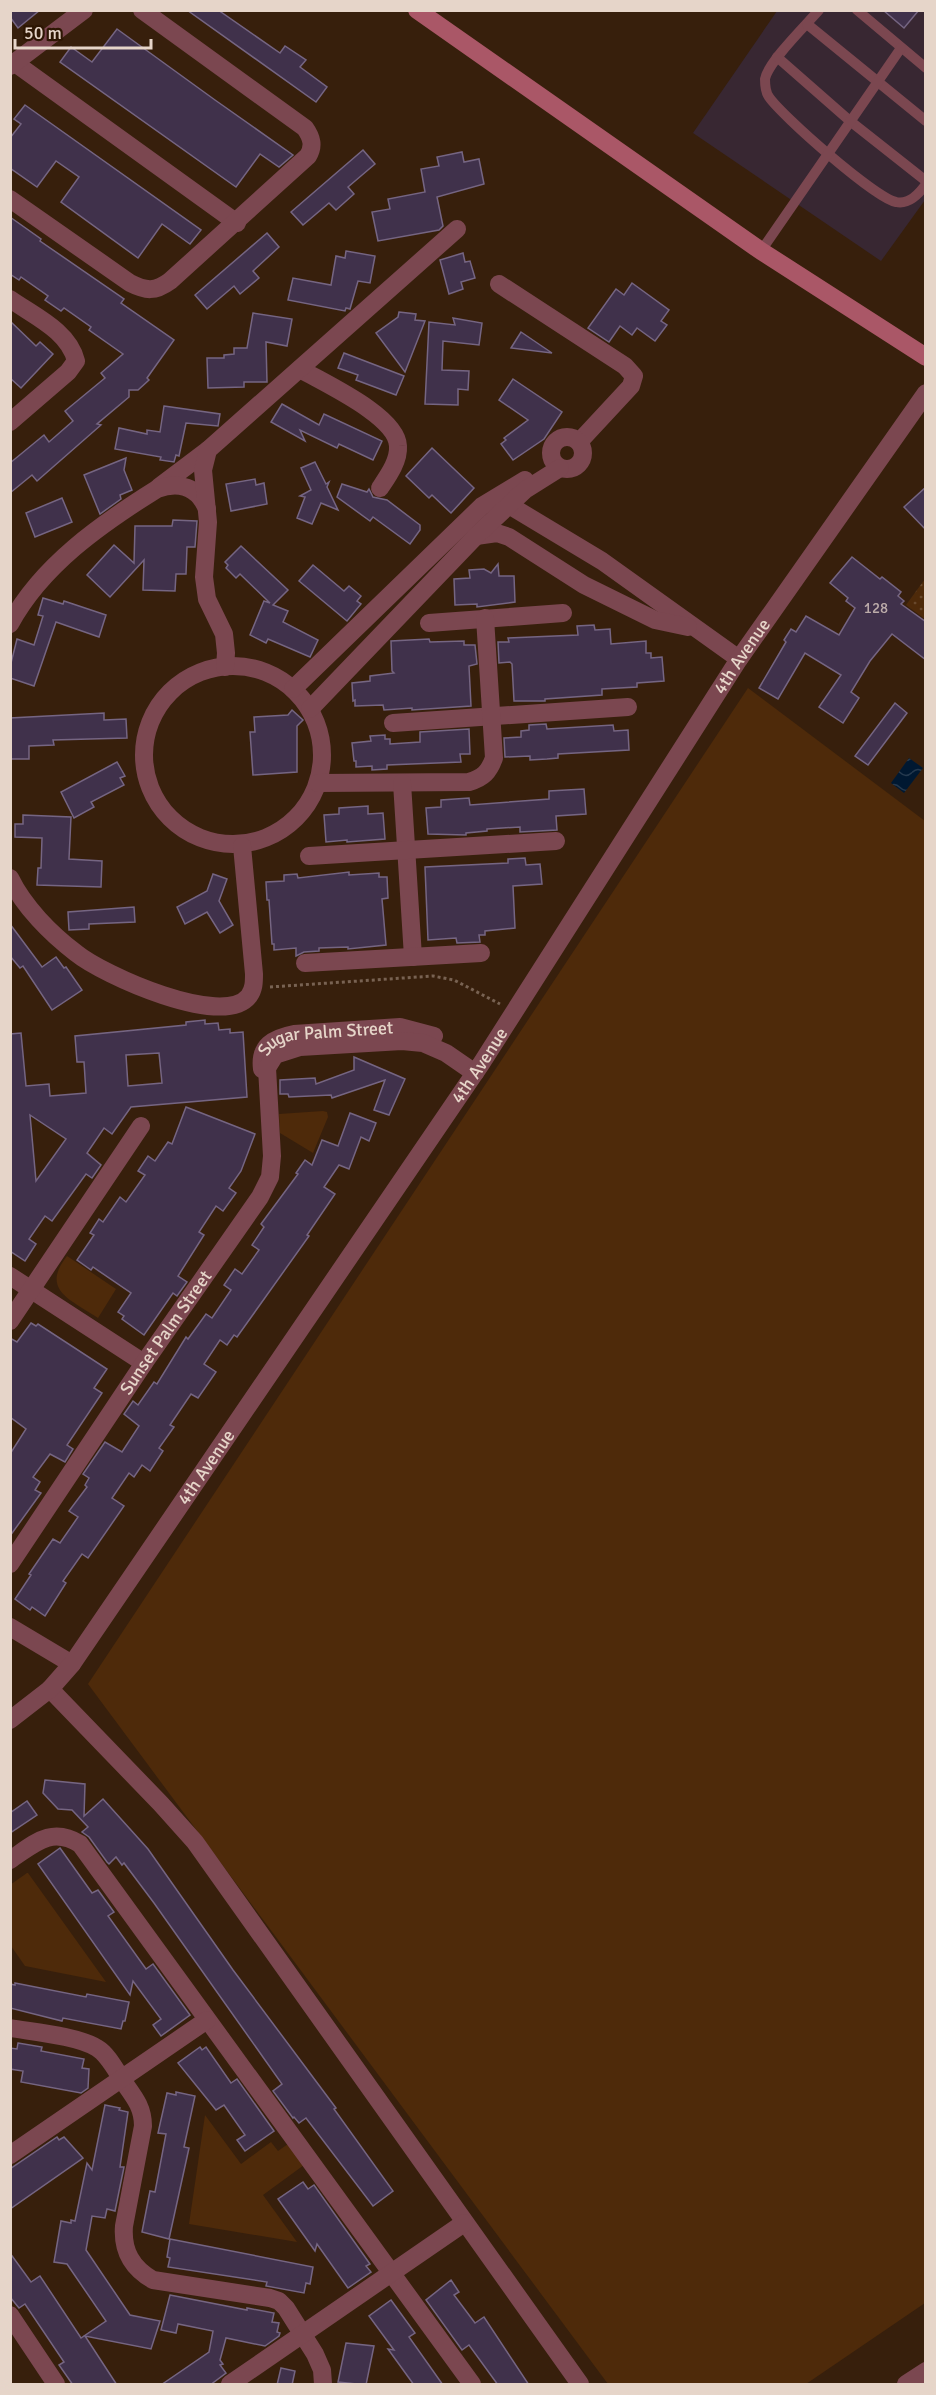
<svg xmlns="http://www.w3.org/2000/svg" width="936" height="2395" font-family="Signika,sans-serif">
<defs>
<pattern id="park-dots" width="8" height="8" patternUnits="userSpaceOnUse" patternTransform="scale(1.5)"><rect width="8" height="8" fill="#4e2a0a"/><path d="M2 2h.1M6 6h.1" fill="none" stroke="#68482c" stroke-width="1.8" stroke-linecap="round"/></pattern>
<pattern id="water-waves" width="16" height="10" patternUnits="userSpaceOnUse" patternTransform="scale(1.5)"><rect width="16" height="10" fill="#001831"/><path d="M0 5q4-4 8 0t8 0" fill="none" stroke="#25394e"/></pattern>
</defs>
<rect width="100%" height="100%" fill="#371f0c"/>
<polygon fill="#382732" points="777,11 925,11 925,200 881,261 693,133"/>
<g fill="#4e2a0a">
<polygon points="748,688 925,821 925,2303 806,2384 608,2384 88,1684"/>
<polygon points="323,1111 327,1112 328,1117 313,1153 280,1133 279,1114"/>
<path d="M67,1256L116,1289L98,1318C71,1300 40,1290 67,1256Z"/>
<polygon points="27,1873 28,1873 106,1982 25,1966 11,1946 10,1885"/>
<polygon points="205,2115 241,2164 271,2142 278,2151 288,2144 304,2165 263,2195 297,2242 189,2224"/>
</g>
<polygon fill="url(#park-dots)" points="925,579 925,619 906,605"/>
<polygon fill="url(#water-waves)" points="909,758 923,768 904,793 891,783"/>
<g fill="#40314b" stroke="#756582" stroke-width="1.5" fill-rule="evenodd">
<polygon points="10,10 40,10 18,28 10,17"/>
<polygon points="187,10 218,10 280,53 285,46 306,60 300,67 327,87 316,102"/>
<polygon points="883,10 919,10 904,28"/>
<polygon points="117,29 215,100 293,155 279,167 260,154 236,187 60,62 71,47 92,62"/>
<polygon points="25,105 201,230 190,244 162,224 138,258 61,202 79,177 56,161 37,187 10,168 10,138 21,124 14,119"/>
<polygon points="363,150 375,164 348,187 354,194 336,210 329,203 303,225 291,212"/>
<polygon points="462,152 464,162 479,159 484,184 437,197 443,226 439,230 378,241 372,212 390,209 388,199 425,192 421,169 439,166 437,157"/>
<polygon points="10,217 41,239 40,241 124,299 121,303 174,340 147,378 149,380 138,390 129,390 129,397 97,424 101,425 37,481 32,475 10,493 10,463 44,435 49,442 73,421 65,411 105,378 101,373 123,354 89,330 91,327 64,308 61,311 45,300 48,296 21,277 19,280 10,274"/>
<polygon points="267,233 279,247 253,271 259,278 240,294 234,286 207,309 195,295"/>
<polygon points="346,251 375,256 370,283 358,281 350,309 346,308 345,311 288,300 293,278 331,285 336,256 345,258"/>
<polygon points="463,253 465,262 470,261 475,278 461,282 463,289 449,294 440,260"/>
<polygon points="632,283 669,310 661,321 667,325 655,341 637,328 632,335 620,326 609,342 588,328 616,289 624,295"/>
<polygon points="399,312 416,314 415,320 425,321 405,372 376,333 398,317"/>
<polygon points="253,313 292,319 287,346 266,342 267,382 244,382 244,387 208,388 207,358 224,358 224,355 234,354 234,348 247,348"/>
<polygon points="453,318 482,323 479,345 443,341 442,370 469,371 468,390 458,389 458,405 425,404 429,322 455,325"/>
<polygon points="10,321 36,346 40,342 53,354 21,388 10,378"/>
<polygon points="521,332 552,353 511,348"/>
<polygon points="344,353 404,376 396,395 356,380 358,375 338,368"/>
<polygon points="513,379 562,412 544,439 513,460 501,444 506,440 504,438 528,420 499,400"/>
<polygon points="282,404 319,425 324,414 382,441 373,460 339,444 337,448 300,430 305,441 271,422"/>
<polygon points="164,406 220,414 218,426 186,423 179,456 176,455 174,462 160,460 161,457 115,449 119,428 147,434 147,430 160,432"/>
<polygon points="432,448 474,488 451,513 432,495 429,498 406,476"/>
<polygon points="126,458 124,470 132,490 120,495 121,499 100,514 84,475"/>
<polygon points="315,462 326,484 329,482 327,487 338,510 321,503 312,524 297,518 305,497 300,496 311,490 301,468"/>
<polygon points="255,479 256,485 264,483 267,504 231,511 226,484"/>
<polygon points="342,484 367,492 369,489 373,497 387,500 420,525 420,530 410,544 373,517 370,521 337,497"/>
<polygon points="926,487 926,530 904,507"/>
<polygon points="62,498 72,522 35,537 26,513"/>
<polygon points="173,520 197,521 195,547 187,547 186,574 176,574 175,591 143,590 144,560 110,597 87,575 114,545 134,563 135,526 172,526"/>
<polygon points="241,546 288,590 273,605 288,611 283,622 318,640 310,657 268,639 266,643 250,635 264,601 270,603 240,574 236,578 226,568 228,565 225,562"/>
<polygon points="852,557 880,579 882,577 901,592 898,596 904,601 901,604 926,622 926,660 892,634 870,661 851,692 859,698 843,723 819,707 841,675 805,653 778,699 759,688 786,642 784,640 791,629 796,632 806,616 839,635 855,608 846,601 848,598 830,583"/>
<polygon points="498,564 499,576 514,576 515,602 477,607 477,604 455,605 454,579 470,578 469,570 484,569 491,573"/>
<polygon points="313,565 344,591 349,586 361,596 357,601 361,604 347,621 299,581"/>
<polygon points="43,598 63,604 64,601 106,615 99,637 56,622 34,686 10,678 10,667 17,639 34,645 43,616 38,615"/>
<polygon points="594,625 595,630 610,629 611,644 646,641 646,653 651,653 651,658 662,657 664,681 637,683 637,687 602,689 602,695 545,699 545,701 514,701 512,664 510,662 499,663 498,642 509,642 508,638 578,635 577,626"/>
<polygon points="429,639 430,642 464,641 464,645 475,645 477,664 469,666 471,706 412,710 412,708 384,710 383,705 355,706 355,700 353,701 352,683 370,681 370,676 394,673 392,671 391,641"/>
<polygon points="895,703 907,713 868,765 855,756"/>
<polygon points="292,710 303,720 297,726 297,772 253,775 250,732 255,732 254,717 288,715"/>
<polygon points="104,713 104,720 126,719 127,738 53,740 54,745 29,746 29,759 10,759 10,718"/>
<polygon points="546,724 547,729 613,725 614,731 628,730 629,750 558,754 558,758 547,759 530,760 530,756 505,757 504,738 521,737 521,731 529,730 529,725"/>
<polygon points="469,729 470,754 460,754 461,762 387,765 387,769 372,770 372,766 356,767 356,761 354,761 352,743 371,741 370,736 385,735 385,739 390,739 390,744 420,742 420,732"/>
<polygon points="117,762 125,776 120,778 124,785 91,802 94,807 74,818 61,792"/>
<polygon points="584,789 586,814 556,816 557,830 520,832 520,827 487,829 487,831 466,833 466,835 428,834 426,808 441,807 441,800 469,798 470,805 549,799 549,791"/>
<polygon points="368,806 368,814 383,813 385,839 347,842 347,840 326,842 324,815 339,814 339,808"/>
<polygon points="23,815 71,817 69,859 102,861 101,887 37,885 38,868 41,868 42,838 15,837 15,824 23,824"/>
<polygon points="525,858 526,865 540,864 542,884 513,886 515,928 485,931 485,935 479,935 480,942 457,943 456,938 428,940 425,867 508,863 508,859"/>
<polygon points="349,872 349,875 379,873 379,877 387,877 388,898 382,899 386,945 348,949 348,947 319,948 319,951 304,952 296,956 296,948 274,950 274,944 272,944 269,900 267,900 266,882 284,881 284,875 297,874 298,878"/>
<polygon points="213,874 227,879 219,901 233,925 220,933 207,912 185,924 177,907 207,891"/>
<polygon points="134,907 135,922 89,924 89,929 69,930 68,912"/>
<polygon points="10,924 42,967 56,957 64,968 66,967 82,990 52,1010 23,966 20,968 10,956"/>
<path d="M205,1020V1024L218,1023L219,1030L230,1029V1033L243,1032L247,1097L131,1107L112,1134L104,1128L87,1153L101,1165L92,1178L86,1174L52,1221L45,1216L29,1239L36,1244L25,1261L10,1251V1034L21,1033L26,1086L49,1084L50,1096L86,1093L84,1062H77L75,1036L186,1025V1022ZM159,1053L162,1083L128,1086L126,1055ZM30,1115L66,1139L36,1181Z"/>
<polygon points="354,1057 405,1079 389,1115 374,1110 385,1080 332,1098 331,1095 289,1097 288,1094 280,1094 280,1080 315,1078 316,1084 354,1070"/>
<polygon points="186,1107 255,1134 241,1171 229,1188 236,1193 223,1211 216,1206 199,1232 204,1235 178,1276 187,1282 177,1296 173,1293 144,1335 122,1319 124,1316 118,1312 131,1293 93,1267 91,1270 77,1260 94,1235 90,1233 99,1219 103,1222 120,1197 126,1202 145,1175 138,1171 148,1156 155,1161 168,1142 172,1144"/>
<polygon points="350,1113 376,1123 369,1141 361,1137 349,1169 339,1165 324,1187 335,1194 307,1235 309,1236 237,1337 234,1335 227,1345 220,1340 204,1364 216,1372 198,1398 191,1394 170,1425 174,1427 159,1448 163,1451 150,1471 142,1465 134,1477 129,1473 112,1498 124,1506 88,1558 82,1554 63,1581 66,1583 45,1616 32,1607 30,1610 15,1599 31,1575 29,1574 53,1539 60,1543 78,1517 69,1511 87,1487 85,1485 89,1478 83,1474 105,1442 122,1452 139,1426 124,1414 133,1401 138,1405 154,1382 157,1384 186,1337 188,1339 206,1314 212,1318 231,1290 224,1285 235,1269 242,1274 259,1250 252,1245 264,1227 261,1224 298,1174 296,1173 305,1160 312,1165 322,1140 338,1146"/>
<polygon points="31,1323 36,1326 38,1324 107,1369 94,1388 102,1393 67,1445 73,1449 65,1462 50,1454 33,1477 40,1482 35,1490 41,1493 10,1536 10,1454 26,1429 10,1417 10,1338 17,1342"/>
<polygon points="45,1780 85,1784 84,1816 103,1799 148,1849 233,1970 327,2096 336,2108 334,2109 393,2191 373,2206 306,2118 299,2123 294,2117 293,2118 273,2091 282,2084 154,1903 124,1863 122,1865 116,1857 109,1864 107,1862 89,1837 82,1832 88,1827 72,1810 58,1809 43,1793"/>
<polygon points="27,1801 37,1815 10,1833 10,1813"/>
<polygon points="60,1848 92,1893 98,1890 114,1912 108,1916 146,1969 153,1964 190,2015 161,2036 153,2025 161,2019 133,1981 130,1995 38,1864"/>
<polygon points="15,1983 86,1997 87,1994 129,2002 125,2021 123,2021 121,2029 63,2018 62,2021 10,2008 10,1984 15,1985"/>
<polygon points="18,2043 42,2047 41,2051 84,2059 82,2068 89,2069 88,2088 81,2093 21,2082 23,2071 10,2069 10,2048 17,2049"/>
<polygon points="200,2047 202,2050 206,2047 231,2083 237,2079 274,2131 245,2151 237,2140 245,2135 224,2105 216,2110 178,2063"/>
<polygon points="176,2092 195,2096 184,2147 189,2148 169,2239 142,2232 150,2191 155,2192 166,2134 158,2133 167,2093 176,2095"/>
<polygon points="105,2105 120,2108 119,2110 128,2112 120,2167 124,2167 115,2211 107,2209 105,2218 92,2216 86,2250 130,2315 160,2321 151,2349 85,2336 117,2385 73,2385 59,2365 64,2362 25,2304 19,2308 10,2297 10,2253 31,2282 40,2276 81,2338 106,2321 67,2264 54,2262 61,2221 71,2223 71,2220 75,2221 87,2163 92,2170"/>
<polygon points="57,2137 59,2140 64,2137 83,2158 10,2209 10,2169"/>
<polygon points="303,2182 308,2189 314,2185 370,2264 366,2266 371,2272 348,2288 317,2244 315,2251 278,2199"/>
<polygon points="170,2239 313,2267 310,2284 306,2283 304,2293 266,2286 267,2282 168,2267 170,2258 167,2257"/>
<polygon points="451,2280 459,2292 454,2295 475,2323 484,2317 529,2385 498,2385 469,2345 462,2350 426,2300"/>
<polygon points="170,2295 247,2310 247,2308 274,2313 272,2322 279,2323 277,2332 280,2333 279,2336 265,2346 226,2338 220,2360 223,2364 220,2365 226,2373 210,2385 161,2385 209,2352 213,2331 178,2324 176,2333 161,2330"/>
<polygon points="391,2300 415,2333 409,2337 443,2385 414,2385 388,2349 394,2350 369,2316"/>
<polygon points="346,2343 374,2346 366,2385 338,2382"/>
<polygon points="281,2368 295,2371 292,2385 277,2385"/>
</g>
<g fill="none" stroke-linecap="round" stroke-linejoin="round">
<polyline stroke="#786252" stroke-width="3" stroke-dasharray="3 3" stroke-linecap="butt" points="270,987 433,976 454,980 500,1004"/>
<g stroke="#7b4750" stroke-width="10">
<path d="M819,10C807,24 768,62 765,79C765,84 766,93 769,97C782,116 875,198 896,202C909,205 919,194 926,184"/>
<polyline points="857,10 926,68"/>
<polyline points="807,24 926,121"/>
<polyline points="777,57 850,121 926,181"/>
<polyline points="761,251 901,48"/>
</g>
<g stroke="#7b4750" stroke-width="18">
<polyline points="15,63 237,223"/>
<polyline points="10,66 84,10"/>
<path d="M10,199L130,283C146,291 155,292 170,281L308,156C314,146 312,138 305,128L142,10"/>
<polyline points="499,284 625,366 634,376 631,386 579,442"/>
<path d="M10,299C34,316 69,331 76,361L68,372L10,422"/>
<path d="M300,369C324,383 397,416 398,446C399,461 388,476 380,488"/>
<circle cx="567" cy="453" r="16"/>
<polyline points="159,487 208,450"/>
<polyline points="500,503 509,505 602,561 739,659"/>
<polyline points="476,536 497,533 509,537 584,585 655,620 688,627"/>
<polyline points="429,623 563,613"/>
<path d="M10,624C42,565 101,524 157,489C179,481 198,487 207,509"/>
<circle cx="233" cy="755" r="89"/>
<polyline points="225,667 226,653 224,634 207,599 204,577 208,522 203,470 208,450 457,229"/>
<polyline points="293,689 482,506 525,480"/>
<polyline points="310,709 476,536 525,490 560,468"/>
<polyline points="393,723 628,707"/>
<path d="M318,783L469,782C483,778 489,772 494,758L485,618"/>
<polyline points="402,783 413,957"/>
<polyline points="309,856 556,841"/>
<path d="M10,878C24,907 51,934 76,953C103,975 223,1029 249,996C254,989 254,982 254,974L242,846"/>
<polyline points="305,963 481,953"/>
<path id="s1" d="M262,1069C259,1046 273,1038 294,1034L400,1027L434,1036"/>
<polyline points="10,1276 144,1363"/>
<polyline points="10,1321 141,1126"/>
<path id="s2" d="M10,1564L144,1363L260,1197L270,1177L272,1156L267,1068L275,1055L300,1047L402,1041L423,1043L446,1053L475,1073"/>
<polyline points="10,1627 72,1664"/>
<polyline points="50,1689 161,1804 195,1842 580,2384"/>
<path id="s3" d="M10,1720L50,1689L72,1664L481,1064L739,659L926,393"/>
<path d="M10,1860C34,1844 51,1826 80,1844L472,2384"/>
<path d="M10,2028C33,2032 78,2036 97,2048C109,2055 117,2073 125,2084C135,2098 143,2108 143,2126L124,2226C122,2251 132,2268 153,2280L270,2298L279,2301L286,2308L315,2354L322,2370L323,2384"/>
<polyline points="10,2155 207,2020"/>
<polyline points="10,2315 56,2384"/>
<polyline points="230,2384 464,2223"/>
<polyline points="906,2384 926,2371"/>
</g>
<polyline stroke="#aa5767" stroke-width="18" points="417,10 761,251 926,357"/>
</g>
<g text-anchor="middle" stroke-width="5" stroke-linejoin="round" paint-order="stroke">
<g font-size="15" fill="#bcacaa">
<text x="876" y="613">128</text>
</g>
<g font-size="18" fill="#e6d5c9" stroke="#2d1603">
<text dy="6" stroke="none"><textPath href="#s3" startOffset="1294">4th Avenue</textPath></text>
<text dy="6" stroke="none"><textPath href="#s1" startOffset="84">Sugar Palm Street</textPath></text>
<text dy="6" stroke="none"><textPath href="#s3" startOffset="808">4th Avenue</textPath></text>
<text dy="6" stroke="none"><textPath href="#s2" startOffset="279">Sunset Palm Street</textPath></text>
<text dy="6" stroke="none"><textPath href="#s3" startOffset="322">4th Avenue</textPath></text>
</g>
</g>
<rect width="936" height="2395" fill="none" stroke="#e6d5c9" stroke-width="24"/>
<path d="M15 39v9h136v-9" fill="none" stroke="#e6d5c9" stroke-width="3"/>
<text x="24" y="39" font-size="18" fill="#e6d5c9" stroke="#2d1603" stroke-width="4.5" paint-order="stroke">50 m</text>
</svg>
